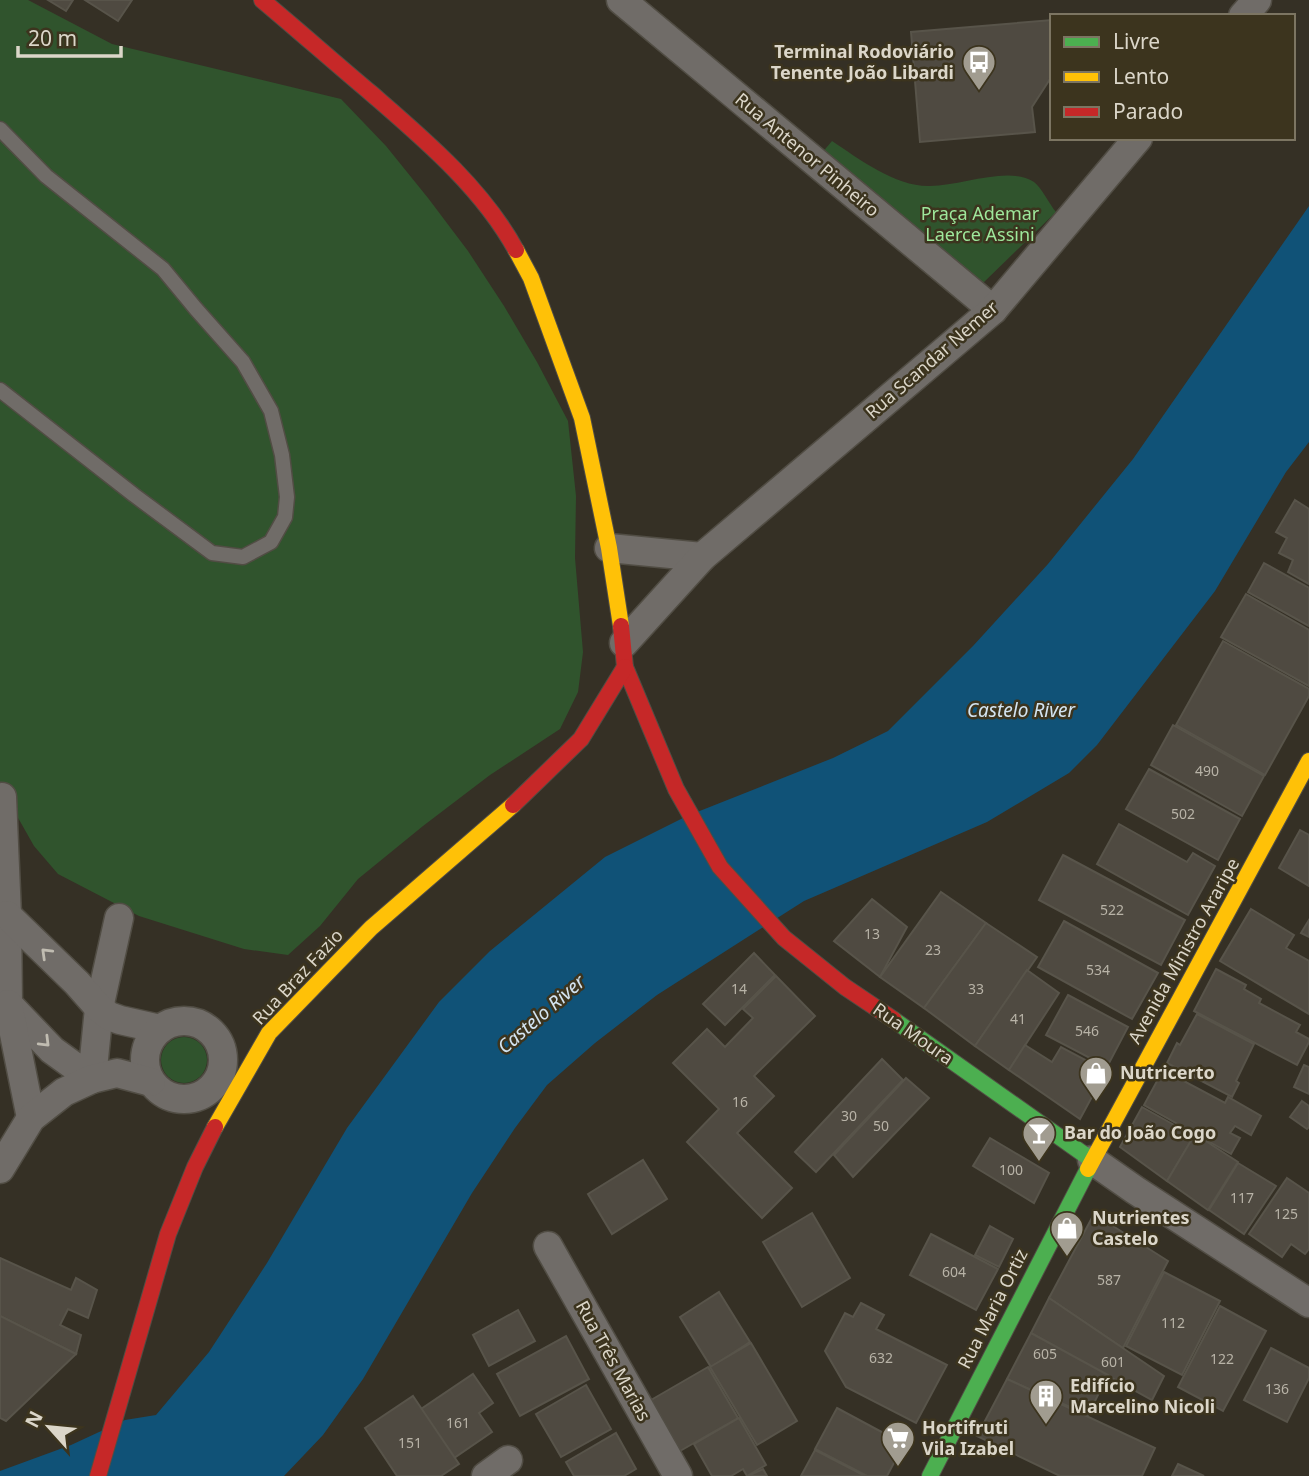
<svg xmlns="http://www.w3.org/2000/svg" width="1309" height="1476" font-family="'Noto Sans',sans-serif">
<rect width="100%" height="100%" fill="#353025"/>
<g fill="#30542d">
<polygon points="0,0 28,0 112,44 341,99 386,146 428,198 468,251 504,306 537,362 568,421 576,496 575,558 583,652 578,692 560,729 490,775 423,826 358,879 320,926 288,955 244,949 139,916 58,874 34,846 0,786"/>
<path d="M832,141C859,159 895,186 928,186C959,187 1008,165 1034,182C1041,187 1050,205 1056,212L982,284L821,154Z"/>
<circle cx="184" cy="1060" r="23"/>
</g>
<polygon fill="#105277" points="1309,206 1309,442 1286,472 1215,591 1097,745 1069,773 987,822 804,901 657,995 595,1043 547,1085 515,1128 472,1193 363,1379 323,1435 284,1476 0,1476 0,1471 71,1445 125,1420 156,1415 209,1352 267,1263 347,1128 439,1002 490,951 605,857 687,816 833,758 888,731 973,646 1048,564 1133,459"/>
<g fill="#4f4a41" stroke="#58544a" stroke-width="2">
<polygon points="48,0 73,0 66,11"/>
<polygon points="85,0 132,0 118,21"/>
<polygon points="1052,20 1052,76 1032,107 1035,132 920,142 911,32"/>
<polygon points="1295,500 1309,509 1309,584 1288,572 1293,560 1279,553 1287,538 1276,532"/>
<polygon points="1264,563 1309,588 1309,626 1248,592"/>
<polygon points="1246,594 1309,630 1309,686 1221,637"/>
<polygon points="1223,641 1309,689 1309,696 1265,775 1176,725"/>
<polygon points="1173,725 1264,776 1242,816 1151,765"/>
<polygon points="1149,769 1240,819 1218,860 1126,809"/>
<polygon points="1119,824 1187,862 1193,853 1215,866 1188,915 1097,864"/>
<polygon points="1300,830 1309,835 1309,886 1279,868"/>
<polygon points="1063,855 1185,920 1161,965 1039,900"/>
<polygon points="941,892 986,923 924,1008 880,977"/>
<polygon points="872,899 907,927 880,977 834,941"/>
<polygon points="1251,909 1294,935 1286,948 1309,961 1309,1014 1220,961"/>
<polygon points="1309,920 1309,937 1301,933"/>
<polygon points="1064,921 1158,973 1132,1019 1038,967"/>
<polygon points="986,923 1037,957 975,1046 924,1008"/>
<polygon points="754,953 775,975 725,1025 703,1004"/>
<polygon points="1216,969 1246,985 1244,989 1261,999 1259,1003 1300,1025 1296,1032 1309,1039 1309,1042 1297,1065 1194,1011"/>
<polygon points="1027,970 1059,993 1009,1070 975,1046"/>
<polygon points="776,976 815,1016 754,1076 774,1096 737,1133 792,1188 762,1218 687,1142 719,1109 673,1063 707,1029 725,1047 753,1018 743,1009"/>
<polygon points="1068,995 1128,1027 1107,1067 1046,1035"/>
<polygon points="1197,1014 1254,1044 1236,1081 1239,1083 1232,1097 1167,1063 1177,1043 1180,1045"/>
<polygon points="1025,1045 1052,1062 1061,1047 1106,1071 1080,1119 1009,1070"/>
<polygon points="882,1059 903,1080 816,1172 795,1152"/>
<polygon points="1304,1065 1309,1067 1309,1094 1294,1087"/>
<polygon points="1163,1070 1225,1103 1228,1097 1261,1116 1251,1135 1235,1126 1230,1133 1240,1138 1231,1154 1144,1105"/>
<polygon points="906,1078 929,1098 853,1177 834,1155"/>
<polygon points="1302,1101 1309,1106 1309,1127 1307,1129 1290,1117"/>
<polygon points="1142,1107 1194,1136 1167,1181 1120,1147"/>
<polygon points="1195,1134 1238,1162 1208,1210 1167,1181"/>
<polygon points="990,1138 1049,1173 1034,1203 973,1166"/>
<polygon points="643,1160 667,1199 612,1234 588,1194"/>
<polygon points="1238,1163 1276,1186 1244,1234 1209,1210"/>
<polygon points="1287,1178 1309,1193 1309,1249 1305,1254 1291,1244 1282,1257 1249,1234"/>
<polygon points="812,1213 850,1278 802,1307 763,1242"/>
<polygon points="1094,1214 1168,1261 1123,1348 1049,1298"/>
<polygon points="990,1226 1013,1239 999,1267 975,1255"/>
<polygon points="931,1234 998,1269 976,1310 910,1275"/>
<polygon points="0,1258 71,1290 76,1278 97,1290 88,1318 68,1309 60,1325 81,1335 76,1354 0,1316"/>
<polygon points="1164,1272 1220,1301 1182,1375 1126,1346"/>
<polygon points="719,1292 750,1342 711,1367 680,1317"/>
<polygon points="1049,1298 1164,1376 1152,1400 1031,1333"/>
<polygon points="861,1303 884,1315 876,1329 947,1365 916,1423 846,1387 825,1351 845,1313 853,1317"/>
<polygon points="1220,1306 1266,1331 1223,1411 1178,1387"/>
<polygon points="518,1310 535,1341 489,1366 473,1335"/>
<polygon points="0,1316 76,1354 6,1421 0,1418"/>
<polygon points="1031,1333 1108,1375 1088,1415 1007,1379"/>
<polygon points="566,1336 589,1379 520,1416 497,1374"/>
<polygon points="751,1343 797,1421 757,1445 710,1367"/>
<polygon points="1271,1348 1309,1368 1309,1378 1287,1422 1244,1400"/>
<polygon points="708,1367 738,1418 680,1451 651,1400"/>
<polygon points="473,1374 493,1403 479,1413 492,1432 454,1458 421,1409"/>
<polygon points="1007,1379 1155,1448 1142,1476 1060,1476 977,1436"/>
<polygon points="586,1385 611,1429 561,1457 536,1414"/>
<polygon points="413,1396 459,1464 441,1476 397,1476 365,1428"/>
<polygon points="837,1408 904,1444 887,1476 867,1476 815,1449"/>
<polygon points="739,1418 766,1465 747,1476 743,1469 731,1476 712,1476 694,1444"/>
<polygon points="616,1433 636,1469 624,1476 574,1476 566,1462"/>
<polygon points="815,1450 865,1476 801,1476"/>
<polygon points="1178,1464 1204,1476 1172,1476"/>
<polygon points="763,1469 767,1476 748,1476"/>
</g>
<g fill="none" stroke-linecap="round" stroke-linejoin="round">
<defs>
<polyline id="lane" points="0,129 46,176 163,269 196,309 243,362 271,411 282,455 287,497 285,517 271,542 243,557 212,553 134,495 0,390"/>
<g id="street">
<polyline points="621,0 993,310"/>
<polyline points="1243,16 1257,0"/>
<polyline points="609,548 702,557"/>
<polyline points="624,643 702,557 993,310 1138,138"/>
<polyline points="2,797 7,915 8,1004 52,1050 92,1079 99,1008 119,918"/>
<polyline points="7,915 77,983 99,1008 109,1016 120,1020 160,1029"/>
<polyline points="8,1004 31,1118"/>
<circle cx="184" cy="1060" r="39"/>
<polyline points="1092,1160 1135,1190 1309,1303"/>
<polyline points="0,1169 31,1118 64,1092 92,1079 117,1073 151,1082"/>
<polyline points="548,1246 678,1476"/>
<polyline points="486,1476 508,1460"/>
</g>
<g id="fast">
<polyline points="894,1020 1092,1160"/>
<polyline points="930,1476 1088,1169"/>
</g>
<g id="slow">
<polyline points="516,250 531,278 582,418 609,548 621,626"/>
<polyline points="215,1127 269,1033 371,928 513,805"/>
<polyline points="1088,1169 1309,761"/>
</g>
<g id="jam">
<path d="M262,0C299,31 335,63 372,94C425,140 482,188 516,250"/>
<polyline points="621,626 625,667 676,789 720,867 784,938 845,987 894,1020"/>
<polyline points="513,805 581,739 625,667"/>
<polyline points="98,1476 168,1234 195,1167 215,1127"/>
</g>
</defs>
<use href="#lane" stroke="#514d44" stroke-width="17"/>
<use href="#street" stroke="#514d44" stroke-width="31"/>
<use href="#fast" stroke="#514d44" stroke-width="18"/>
<use href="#slow" stroke="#514d44" stroke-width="18"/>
<use href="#jam" stroke="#514d44" stroke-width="18"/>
<use href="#lane" stroke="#706c68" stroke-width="14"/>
<use href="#street" stroke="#706c68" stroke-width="28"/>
<use href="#fast" stroke="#4caf50" stroke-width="16"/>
<use href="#slow" stroke="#ffc107" stroke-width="16"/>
<use href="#jam" stroke="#c62828" stroke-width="16"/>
</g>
<defs><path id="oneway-chevron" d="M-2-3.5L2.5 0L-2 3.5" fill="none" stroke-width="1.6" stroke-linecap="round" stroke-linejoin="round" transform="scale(1.75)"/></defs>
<g stroke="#c0bcb1">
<use href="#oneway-chevron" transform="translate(46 953) rotate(-136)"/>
<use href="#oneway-chevron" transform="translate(45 1042) rotate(45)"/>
</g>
<defs>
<symbol id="bus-pin" viewBox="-11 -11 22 30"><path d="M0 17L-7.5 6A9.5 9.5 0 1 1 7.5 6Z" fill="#a19c90" stroke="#3c341e"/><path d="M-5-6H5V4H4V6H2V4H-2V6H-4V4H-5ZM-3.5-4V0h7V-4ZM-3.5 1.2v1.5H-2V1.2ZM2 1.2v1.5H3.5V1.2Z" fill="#fff"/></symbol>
<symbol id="shop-pin" viewBox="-11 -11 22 30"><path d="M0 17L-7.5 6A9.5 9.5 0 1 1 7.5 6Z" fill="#a19c90" stroke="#3c341e"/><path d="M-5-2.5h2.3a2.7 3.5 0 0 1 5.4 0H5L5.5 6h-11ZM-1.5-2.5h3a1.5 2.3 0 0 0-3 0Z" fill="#fff"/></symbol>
<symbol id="bar-pin" viewBox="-11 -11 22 30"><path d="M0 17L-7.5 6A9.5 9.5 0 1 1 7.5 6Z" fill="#a19c90" stroke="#3c341e"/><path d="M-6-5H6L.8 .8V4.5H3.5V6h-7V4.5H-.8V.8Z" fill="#fff"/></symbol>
<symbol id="building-pin" viewBox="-11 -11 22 30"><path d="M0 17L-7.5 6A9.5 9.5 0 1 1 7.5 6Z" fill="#a19c90" stroke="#3c341e"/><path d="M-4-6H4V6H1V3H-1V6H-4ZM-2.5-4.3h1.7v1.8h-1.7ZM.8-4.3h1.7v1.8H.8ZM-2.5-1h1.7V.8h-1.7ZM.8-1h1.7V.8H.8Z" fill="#fff"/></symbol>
<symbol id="supermarket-pin" viewBox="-11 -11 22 30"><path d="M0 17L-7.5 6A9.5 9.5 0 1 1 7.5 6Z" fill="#a19c90" stroke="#3c341e"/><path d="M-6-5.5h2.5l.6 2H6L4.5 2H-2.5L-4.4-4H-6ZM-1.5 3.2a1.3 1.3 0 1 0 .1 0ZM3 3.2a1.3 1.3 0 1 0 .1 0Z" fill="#fff"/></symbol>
</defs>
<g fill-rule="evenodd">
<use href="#bus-pin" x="960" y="43" width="38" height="52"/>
<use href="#shop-pin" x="1077" y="1054" width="38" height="52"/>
<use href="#bar-pin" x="1020" y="1114" width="38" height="52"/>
<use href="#shop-pin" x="1048" y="1209" width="38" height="52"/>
<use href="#building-pin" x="1027" y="1377" width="38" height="52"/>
<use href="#supermarket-pin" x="879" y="1419" width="38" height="52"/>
</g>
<g text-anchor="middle" stroke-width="5" stroke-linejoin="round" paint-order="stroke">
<g font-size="14" fill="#b8b3a7">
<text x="1207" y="776">490</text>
<text x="1183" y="819">502</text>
<text x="1112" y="915">522</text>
<text x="872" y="939">13</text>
<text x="933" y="955">23</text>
<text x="1098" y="975">534</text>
<text x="739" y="994">14</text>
<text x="976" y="994">33</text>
<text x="1018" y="1024">41</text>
<text x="1087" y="1036">546</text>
<text x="740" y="1107">16</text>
<text x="849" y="1121">30</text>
<text x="881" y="1131">50</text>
<text x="1011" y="1175">100</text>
<text x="1242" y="1203">117</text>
<text x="1286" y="1219">125</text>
<text x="954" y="1277">604</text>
<text x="1109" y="1285">587</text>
<text x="1173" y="1328">112</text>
<text x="1045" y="1359">605</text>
<text x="881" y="1363">632</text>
<text x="1222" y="1364">122</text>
<text x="1113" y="1367">601</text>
<text x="1277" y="1394">136</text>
<text x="458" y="1428">161</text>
<text x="410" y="1448">151</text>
</g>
<g font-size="18" font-weight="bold" fill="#dbd6c9" stroke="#3c341e" text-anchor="start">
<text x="954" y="58" text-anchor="end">Terminal Rodoviário<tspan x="954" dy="21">Tenente João Libardi</tspan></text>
<text x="1120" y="1079">Nutricerto</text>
<text x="1064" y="1139">Bar do João Cogo</text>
<text x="1092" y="1224">Nutrientes<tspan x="1092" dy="21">Castelo</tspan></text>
<text x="1070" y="1392">Edifício<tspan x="1070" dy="21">Marcelino Nicoli</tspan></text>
<text x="922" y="1434">Hortifruti<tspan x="922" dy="21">Vila Izabel</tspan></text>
</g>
<g font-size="18" fill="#dbd6c9" stroke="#3c341e">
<text transform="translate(807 155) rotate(40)" y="6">Rua Antenor Pinheiro</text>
<text transform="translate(932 360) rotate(-41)" y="6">Rua Scandar Nemer</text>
<text transform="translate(1184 951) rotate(-61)" y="6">Avenida Ministro Araripe</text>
<text transform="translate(298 977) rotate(-47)" y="6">Rua Braz Fazio</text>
<text transform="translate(913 1034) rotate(35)" y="6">Rua Moura</text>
<text transform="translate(993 1309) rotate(-63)" y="6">Rua Maria Ortiz</text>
<text transform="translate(613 1361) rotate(61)" y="6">Rua Três Marias</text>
</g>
<g font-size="18" fill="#9ee79b" stroke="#3c341e">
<text x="980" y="220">Praça Ademar<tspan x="980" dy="21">Laerce Assini</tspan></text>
</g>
<g font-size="19" font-style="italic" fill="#d3e4f1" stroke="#3c341e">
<text x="1021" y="717">Castelo River</text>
<text transform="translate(541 1014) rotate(-41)" y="7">Castelo River</text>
</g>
</g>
<rect x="1050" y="14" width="245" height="126" fill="#3c341e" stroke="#7c7562" stroke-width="2"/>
<rect x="1064" y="37" width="35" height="10" fill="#4caf50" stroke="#7c7562" stroke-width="2"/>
<text x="1113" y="49" font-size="21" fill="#dbd6c9">Livre</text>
<rect x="1064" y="72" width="35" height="10" fill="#ffc107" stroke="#7c7562" stroke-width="2"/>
<text x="1113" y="84" font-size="21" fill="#dbd6c9">Lento</text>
<rect x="1064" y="107" width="35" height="10" fill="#c62828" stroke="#7c7562" stroke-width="2"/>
<text x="1113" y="119" font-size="21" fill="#dbd6c9">Parado</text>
<g transform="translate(49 1427) rotate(297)" stroke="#3c341e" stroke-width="5" paint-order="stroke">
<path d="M0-5L12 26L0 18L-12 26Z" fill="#dbd6c9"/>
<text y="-10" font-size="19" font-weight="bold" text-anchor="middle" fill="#dbd6c9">N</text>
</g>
<path d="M18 46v10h103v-10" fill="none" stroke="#dbd6c9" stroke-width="3.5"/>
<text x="28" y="46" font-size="21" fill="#dbd6c9" stroke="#3c341e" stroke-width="5" paint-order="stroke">20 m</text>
</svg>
